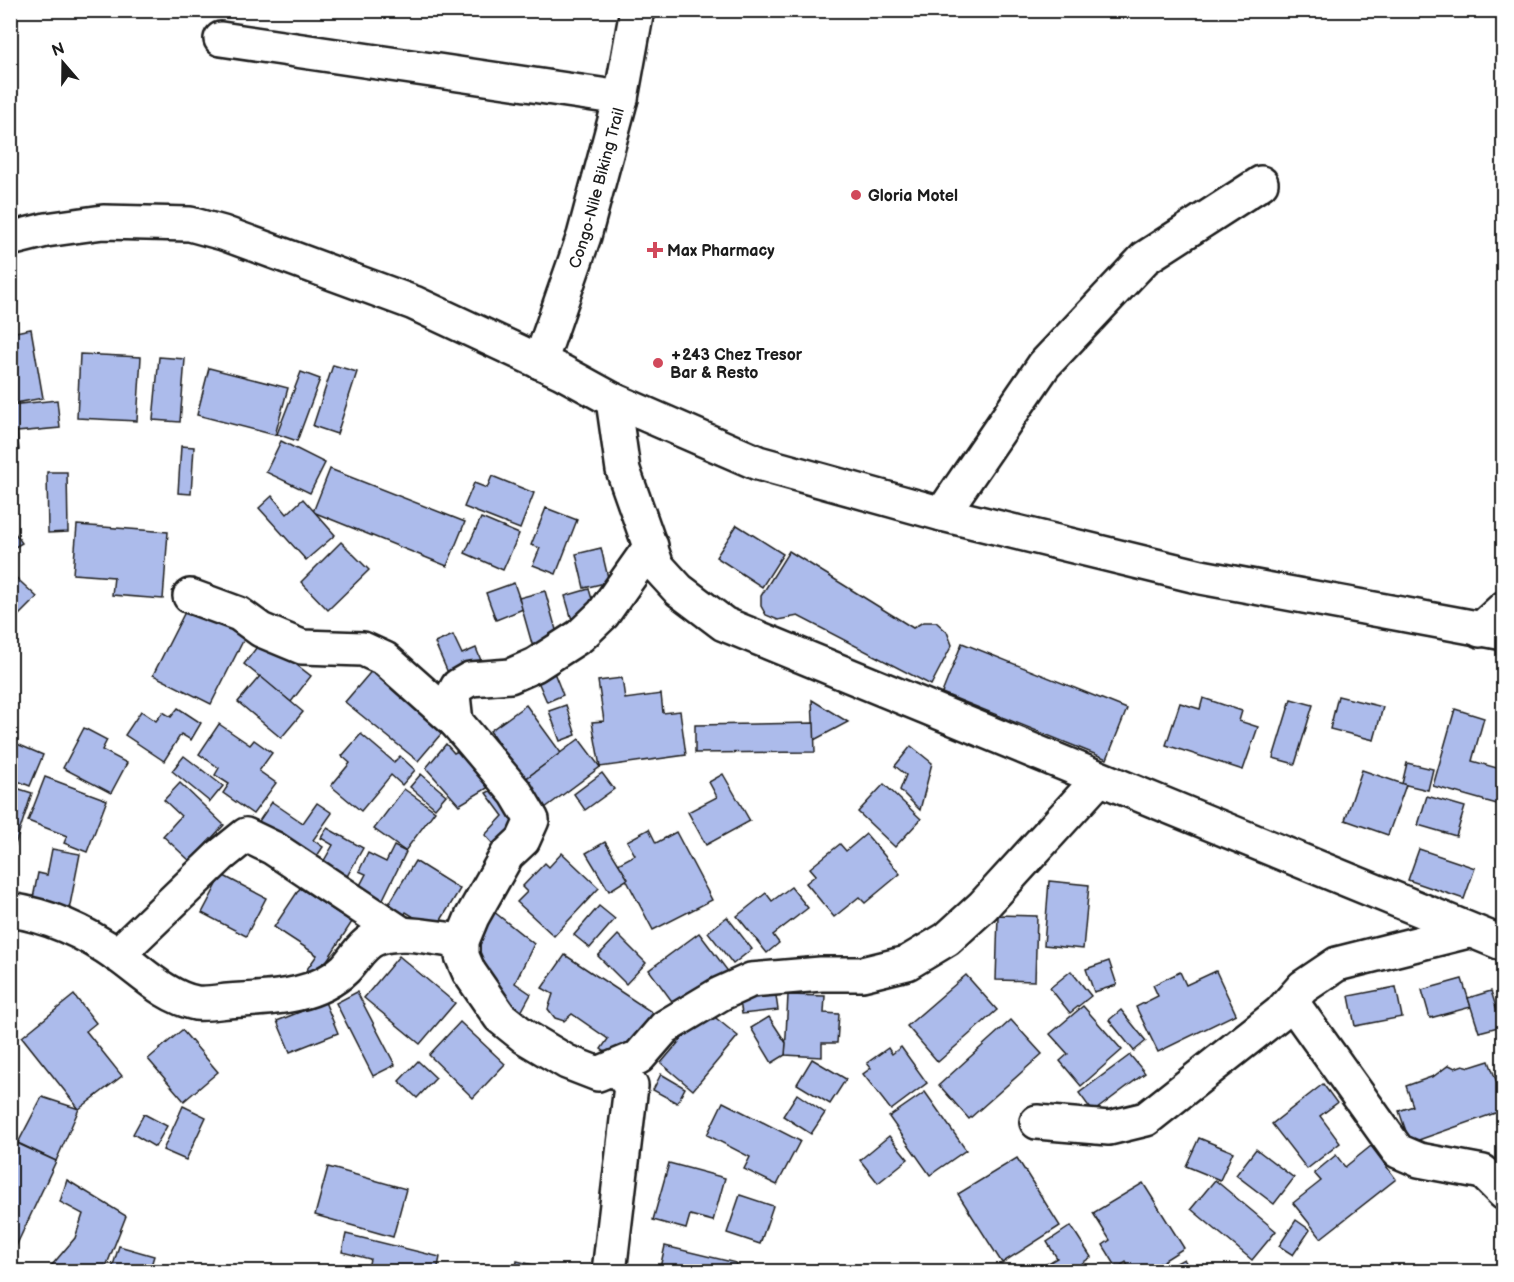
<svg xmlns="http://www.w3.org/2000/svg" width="1514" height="1282" font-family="'Balsamiq Sans',sans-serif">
<rect width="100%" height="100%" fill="#fff"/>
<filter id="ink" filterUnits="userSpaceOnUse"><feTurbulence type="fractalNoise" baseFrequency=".0167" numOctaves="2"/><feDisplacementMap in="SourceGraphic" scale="12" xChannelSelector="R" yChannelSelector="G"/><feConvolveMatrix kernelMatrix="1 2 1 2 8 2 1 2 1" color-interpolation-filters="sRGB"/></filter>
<g filter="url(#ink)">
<g fill="#acbbeb" stroke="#1c1c1c" stroke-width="1.5">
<polygon points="31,329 43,398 10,404 10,333"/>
<polygon points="80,354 141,357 137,421 77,418"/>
<polygon points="159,357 185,359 180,422 153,420"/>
<polygon points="333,365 357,372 337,434 313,426"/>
<polygon points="209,368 288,388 275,435 197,415"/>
<polygon points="301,372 320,379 297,441 277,434"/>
<polygon points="57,400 60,428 17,432 19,450 10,451 10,405"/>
<polygon points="281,441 325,463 310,493 266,472"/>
<polygon points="181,446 194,447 191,494 178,493"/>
<polygon points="330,469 465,522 447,566 313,512"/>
<polygon points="47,472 67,472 68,532 48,533"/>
<polygon points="492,476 534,493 520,529 464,507 474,483 487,488"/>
<polygon points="272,496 287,514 303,499 335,535 306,560 259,508"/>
<polygon points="546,508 577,520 556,574 533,565 540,548 531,545"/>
<polygon points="481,518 519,534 503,570 465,553"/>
<polygon points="77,525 168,532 163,599 112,595 114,577 73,574"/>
<polygon points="737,525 783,554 762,587 716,557"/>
<polygon points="10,526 22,543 10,550"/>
<polygon points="341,542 369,570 328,610 301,582"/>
<polygon points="601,548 609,582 584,588 576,554"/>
<polygon points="789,551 913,628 923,622 936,622 947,632 952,645 931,685 798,616 778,620 766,615 761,606 761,596"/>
<polygon points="10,572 37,597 10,624"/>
<polygon points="514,583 523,609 496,620 486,593"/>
<polygon points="589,589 596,613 572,620 565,596"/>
<polygon points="545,591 560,644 534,651 519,598"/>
<polygon points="188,606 246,635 211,704 153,675"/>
<polygon points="453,635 462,654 476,648 484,668 452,682 435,643"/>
<polygon points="263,639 311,676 291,702 244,664"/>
<polygon points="962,643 1127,709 1107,759 942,693"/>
<polygon points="374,668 446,728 418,761 345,702"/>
<polygon points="553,670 563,695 547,702 536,677"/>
<polygon points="260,676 303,712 281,738 238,702"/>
<polygon points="622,678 625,699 661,694 663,713 680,711 686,755 600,767 592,722 604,721 598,681"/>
<polygon points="1338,696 1383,707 1374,740 1330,729"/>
<polygon points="1203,698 1242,711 1239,721 1258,727 1243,770 1166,745 1180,703 1200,709"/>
<polygon points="1291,699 1313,705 1295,764 1273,758"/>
<polygon points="812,700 848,722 814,740"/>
<polygon points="526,705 561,753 524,780 490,731"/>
<polygon points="566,705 576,735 560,741 549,711"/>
<polygon points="178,708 201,723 191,740 181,734 164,761 125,735 141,711 156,721 163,712 171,717"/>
<polygon points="1455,709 1484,718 1472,761 1504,770 1504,806 1433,786"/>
<polygon points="814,723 815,752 695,753 695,725"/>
<polygon points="219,724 250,745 254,740 272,753 259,771 276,783 253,814 223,793 229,784 215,775 219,768 199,754"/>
<polygon points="84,728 107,740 102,750 127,763 111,793 63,768"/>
<polygon points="361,734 394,762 400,756 415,770 402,785 391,775 361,811 331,786 350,763 342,756"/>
<polygon points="579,739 600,767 545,808 524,780"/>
<polygon points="10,741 43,755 30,786 10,778"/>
<polygon points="446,744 454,753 468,746 494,784 459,805 426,768"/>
<polygon points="911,746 932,763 920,810 900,790 906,775 895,766"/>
<polygon points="184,756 223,786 210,802 172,771"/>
<polygon points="1407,763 1433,769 1428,790 1402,784"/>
<polygon points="1362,770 1406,785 1388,835 1345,820"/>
<polygon points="602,773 614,789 585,810 574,794"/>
<polygon points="421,774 446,795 435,808 410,787"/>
<polygon points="723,774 750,821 706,845 688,812 717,797 709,782"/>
<polygon points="45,777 107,800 87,852 64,843 67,836 28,821"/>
<polygon points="180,783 224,825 190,861 163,836 181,816 164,800"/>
<polygon points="884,784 921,819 895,847 858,812"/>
<polygon points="10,786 32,793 10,860"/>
<polygon points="498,787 521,822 502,854 485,835 503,816 486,793"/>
<polygon points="404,789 435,811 405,851 374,829"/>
<polygon points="1427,796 1465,807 1456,836 1418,825"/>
<polygon points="272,802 303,823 317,803 332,813 313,840 323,847 311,865 255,827"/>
<polygon points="327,828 363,848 342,885 318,871 333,845 321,838"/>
<polygon points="649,829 656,843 676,832 712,900 653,930 618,864 635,855 627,841"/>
<polygon points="866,834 900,874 865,903 859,897 834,917 806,883 816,875 810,868 840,844 846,851"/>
<polygon points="605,842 628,879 609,891 586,853"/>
<polygon points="394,846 406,852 380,905 356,893 366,874 359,871 368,853 386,862"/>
<polygon points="52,849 80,854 68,915 31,908 38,873 47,875"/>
<polygon points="1419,849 1475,868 1464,899 1408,880"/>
<polygon points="562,853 599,888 554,936 517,902 527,892 522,887 545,863 549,867"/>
<polygon points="415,861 460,889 435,930 406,912 400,922 384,912"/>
<polygon points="222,875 266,898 246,936 202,913"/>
<polygon points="1049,881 1089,885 1083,949 1044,945"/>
<polygon points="791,887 808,908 773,935 779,943 767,953 737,916 766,893 772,901"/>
<polygon points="300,888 352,922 313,982 303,975 317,955 274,927"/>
<polygon points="599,906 615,919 590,948 574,935"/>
<polygon points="493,911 534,944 515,983 531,994 520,1014 499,1000 482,966 477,937"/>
<polygon points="998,915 1037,916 1035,981 996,980"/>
<polygon points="727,917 752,949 733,964 708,932"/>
<polygon points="699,933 730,974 694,1001 688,993 674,1004 649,970"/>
<polygon points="618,935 646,963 626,984 598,956"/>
<polygon points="565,955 653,1013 620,1062 601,1049 608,1039 572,1014 564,1021 555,1018 548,1009 553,994 542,988"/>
<polygon points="399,956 455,1003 420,1044 364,998"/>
<polygon points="1109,961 1117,985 1094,992 1086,969"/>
<polygon points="1071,971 1091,996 1070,1013 1050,988"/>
<polygon points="1216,971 1236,1014 1158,1052 1136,1007 1158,996 1153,985 1180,972 1186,985"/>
<polygon points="966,975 997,1010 938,1062 907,1026"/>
<polygon points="1462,979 1471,1007 1430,1018 1422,990"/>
<polygon points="1396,987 1402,1017 1355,1026 1349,996"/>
<polygon points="775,989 778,1010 742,1014 739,994"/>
<polygon points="1491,991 1502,1026 1479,1032 1468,998"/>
<polygon points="357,992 395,1065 373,1076 336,1003"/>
<polygon points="74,995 96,1023 86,1031 122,1076 79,1109 22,1037"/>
<polygon points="788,995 825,996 824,1013 839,1014 837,1043 822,1043 822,1057 785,1055"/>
<polygon points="325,1002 338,1033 290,1052 277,1021"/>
<polygon points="1083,1006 1122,1050 1081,1086 1060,1061 1068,1054 1050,1034"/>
<polygon points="706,1010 738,1036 693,1090 661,1063"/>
<polygon points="1121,1010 1146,1041 1134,1051 1109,1020"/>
<polygon points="769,1017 786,1043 785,1055 772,1063 751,1028"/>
<polygon points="1011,1020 1042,1054 969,1119 939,1085"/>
<polygon points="460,1022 505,1064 473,1098 429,1055"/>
<polygon points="182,1030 218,1072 184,1101 148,1059"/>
<polygon points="901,1047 927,1083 891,1110 863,1074 871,1068 867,1063 888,1048 892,1054"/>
<polygon points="1130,1055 1145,1073 1093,1112 1079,1093"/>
<polygon points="812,1059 846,1079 830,1104 797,1084"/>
<polygon points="418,1061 436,1078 417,1098 399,1081"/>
<polygon points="1489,1061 1504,1102 1504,1110 1410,1143 1399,1111 1413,1106 1406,1086 1434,1076 1449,1065 1455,1068 1463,1065 1470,1067"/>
<polygon points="661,1074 685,1088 677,1103 653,1090"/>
<polygon points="1323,1084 1337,1103 1320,1116 1340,1143 1307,1169 1272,1124"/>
<polygon points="925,1092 966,1150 930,1175 889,1117"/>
<polygon points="797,1094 825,1113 811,1134 783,1116"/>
<polygon points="42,1097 79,1109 56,1161 18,1143"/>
<polygon points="723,1102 800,1141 777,1185 744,1169 750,1157 707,1135"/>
<polygon points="183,1106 206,1117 186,1160 163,1150"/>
<polygon points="144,1114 167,1126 155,1147 133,1134"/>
<polygon points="889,1136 908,1159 878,1183 860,1160"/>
<polygon points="1199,1138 1233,1152 1220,1180 1186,1166"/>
<polygon points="10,1140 56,1161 10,1259"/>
<polygon points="1371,1146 1396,1179 1321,1238 1293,1203 1321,1181 1314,1173 1336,1155 1345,1167"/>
<polygon points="1256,1149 1294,1178 1274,1204 1236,1175"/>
<polygon points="1017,1158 1060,1226 1002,1263 958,1194"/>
<polygon points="669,1163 725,1178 713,1221 690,1215 686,1229 653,1220"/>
<polygon points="328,1167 406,1189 393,1237 315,1215"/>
<polygon points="67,1180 126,1216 104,1272 46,1272 75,1238 83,1214 60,1202"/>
<polygon points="1215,1180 1276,1231 1252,1260 1191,1209"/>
<polygon points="1143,1183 1184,1248 1146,1272 1131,1272 1126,1262 1117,1268 1103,1245 1110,1240 1093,1213"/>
<polygon points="740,1195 773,1206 760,1244 727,1233"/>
<polygon points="1296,1220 1310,1230 1293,1255 1279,1246"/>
<polygon points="1071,1226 1091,1257 1069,1272 1047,1272 1043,1266 1057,1258 1047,1242"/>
<polygon points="346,1234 440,1257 437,1272 367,1272 370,1259 342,1252"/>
<polygon points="119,1246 154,1256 149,1272 111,1272"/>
<polygon points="665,1246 736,1263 734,1272 659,1272"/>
<polygon points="1184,1259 1191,1272 1164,1272 1163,1270"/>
<polygon points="517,1261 546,1268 545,1272 515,1272"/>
</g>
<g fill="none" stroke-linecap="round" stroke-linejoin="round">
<defs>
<g id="minor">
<polyline points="221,39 621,98"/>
<polyline points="613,400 623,470 657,566 679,590 724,624 1504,944"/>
<polyline points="942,514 1044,365 1145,258 1261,183"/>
<polyline points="651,546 603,614 580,636 535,665 510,676 470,679 458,686 453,695 456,722 516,793 532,820 523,840 507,855 472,917 462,941 462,956 469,972 500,1017 525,1037 567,1062 598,1074 639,1057 665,1027 720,994 751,980 821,974 862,974 907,963 947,939 983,906 1099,779"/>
<polyline points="190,596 239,614 261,630 302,647 363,649 385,659 456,722"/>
<polyline points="1480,630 1504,608"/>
<path d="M10,910C51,916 85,932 119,956C143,973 166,997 196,1003C206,1004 218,1002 228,1001C267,998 314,999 345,969C355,959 362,943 377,938C404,929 434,939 462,941"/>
<polyline points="117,955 220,856 246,835 273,848 399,932"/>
<polyline points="1291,1001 1398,1151 1419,1160 1483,1172 1504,1193"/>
<polyline points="1037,1122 1109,1128 1146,1119 1280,1013 1303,987 1337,964 1468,931"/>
<polyline points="609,1272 631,1086 616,1068"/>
</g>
<g id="major">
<path id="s1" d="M540,362L584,236L621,98L637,10"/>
</g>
<polyline id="highway" points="10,239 46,230 103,222 190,224 223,233 414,303 562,372 613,400 758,463 942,514 1201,577 1504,633"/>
</defs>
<use href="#minor" stroke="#1c1c1c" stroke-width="38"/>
<use href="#major" stroke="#1c1c1c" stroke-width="38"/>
<use href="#highway" stroke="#1c1c1c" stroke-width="38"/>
<use href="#minor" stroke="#fff" stroke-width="33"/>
<use href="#major" stroke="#fff" stroke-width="33"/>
<use href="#highway" stroke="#fff" stroke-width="33"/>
</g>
</g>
<g fill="#d1495b" stroke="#fff" stroke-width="2">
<circle cx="856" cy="195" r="6"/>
<path d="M652 241h6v6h6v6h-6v6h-6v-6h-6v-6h6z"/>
<circle cx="658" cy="363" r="6"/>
</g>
<g text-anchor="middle" stroke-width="5" stroke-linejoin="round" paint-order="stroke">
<g font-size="16" fill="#1c1c1c" stroke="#fff">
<text dy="6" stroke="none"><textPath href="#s1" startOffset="183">Congo-Nile Biking Trail</textPath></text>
</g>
<g font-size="16" font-weight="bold" fill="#1c1c1c" stroke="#fff" text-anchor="start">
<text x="868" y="201">Gloria Motel</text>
<text x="667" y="256">Max Pharmacy</text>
<text x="670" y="360">+243 Chez Tresor<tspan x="670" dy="18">Bar &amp; Resto</tspan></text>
</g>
</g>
<rect width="1514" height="1282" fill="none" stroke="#fff" stroke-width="36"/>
<rect x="18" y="18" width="1478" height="1246" fill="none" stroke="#1c1c1c" stroke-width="2" filter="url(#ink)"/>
<g transform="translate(63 63) rotate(340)" stroke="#ffffff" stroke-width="4.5" paint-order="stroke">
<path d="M0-4.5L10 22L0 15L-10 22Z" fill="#1c1c1c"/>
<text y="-9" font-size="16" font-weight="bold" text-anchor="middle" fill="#1c1c1c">N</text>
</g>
</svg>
